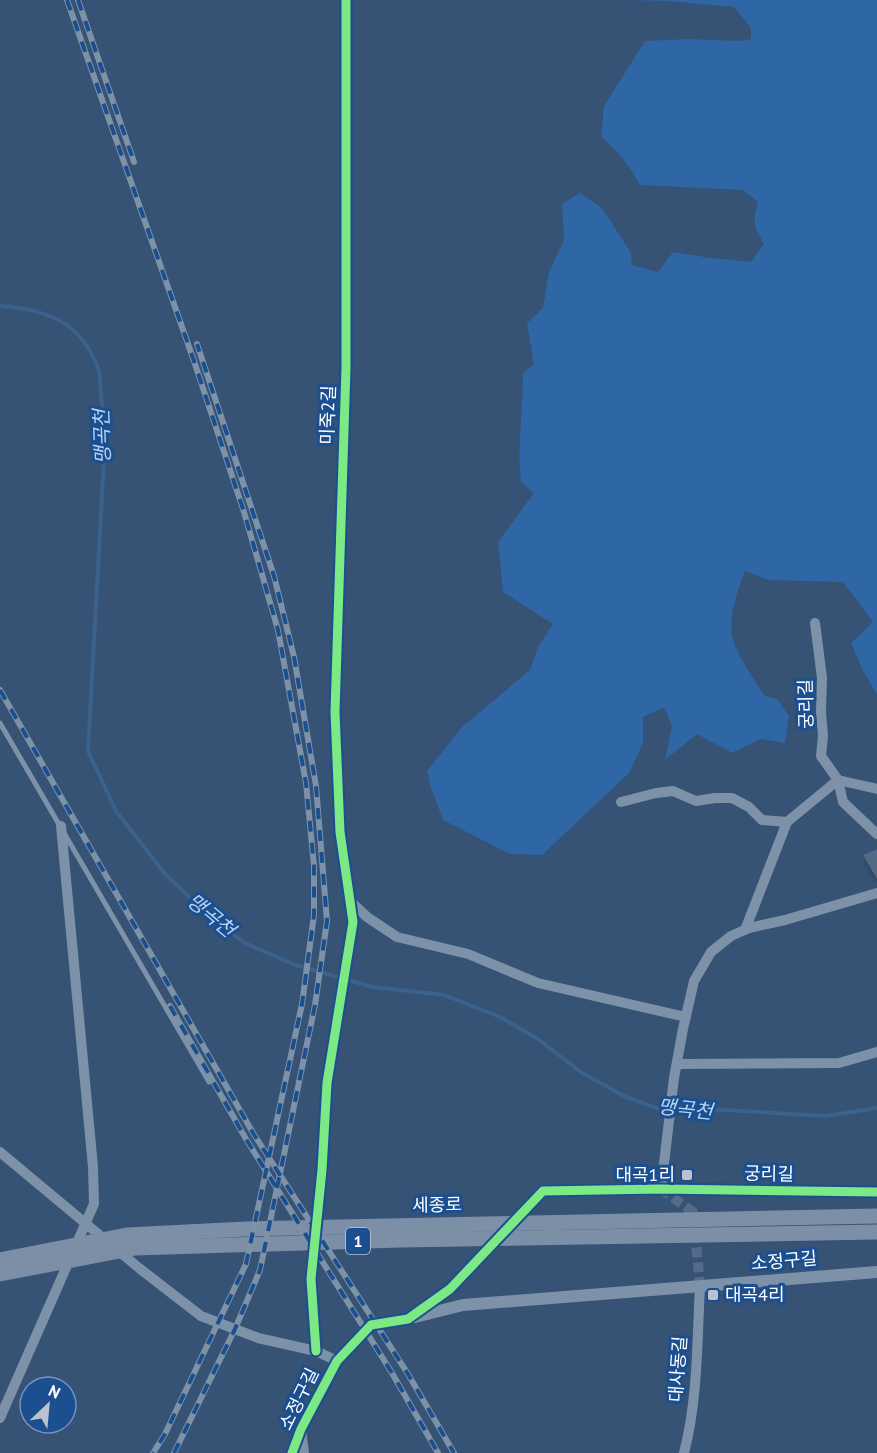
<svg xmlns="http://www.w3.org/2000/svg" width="877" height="1453" font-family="'PT Sans','Noto Sans KR',sans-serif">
<defs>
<filter id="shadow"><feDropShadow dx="4" dy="4" stdDeviation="3" flood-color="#0009"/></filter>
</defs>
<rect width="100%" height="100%" fill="#365274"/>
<path fill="#2f66a5" d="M625,0H877V694L863,671L851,643L873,622L843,582L769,580L745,571C738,589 729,615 732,635C735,653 755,681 765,696L777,699L789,716L785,743L760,739L732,753L697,734L665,760L672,726L664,707L643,717V743L629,773L542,855L510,854L443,820L430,785L427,771L462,727L530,670L538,647L553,624L503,592L498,542L534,493L521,482C517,447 523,409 523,373L534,364L527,323L543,308L549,272L564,240L562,204L580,193L602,208L631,253L632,265L658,272L673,252L711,258L751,262L764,244C754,227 752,221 758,202L743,190L640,185C630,166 617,150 601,137L604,106L645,41L689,39L739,41L751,39V28L734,7L669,1Z"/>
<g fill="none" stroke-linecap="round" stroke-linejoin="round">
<path stroke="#3b618d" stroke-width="4" d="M0,306C47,309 83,323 99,371L105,440L88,751L116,811L165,874L212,919L245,943L295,965L373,987L444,995L500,1017L538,1039L582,1073L626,1097L665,1111L725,1110L826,1116L877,1108"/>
</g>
<polygon fill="#526984" filter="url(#shadow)" points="877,849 877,879 863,855"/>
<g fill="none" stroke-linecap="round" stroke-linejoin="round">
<polyline stroke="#546c89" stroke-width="10" stroke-dasharray="10 5" stroke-linecap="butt" points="661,1189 693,1212 700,1286"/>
<polyline stroke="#7d92a8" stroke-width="5" points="0,723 209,1082"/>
<g stroke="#7d92a8" stroke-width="10">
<polyline points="815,623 822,678 821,712 823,736 821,756 838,780 843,802 877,834"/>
<polyline points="621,802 656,793 673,791 696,801 715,798 732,798 749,807 762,820 787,822"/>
<polyline points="877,893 785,920 749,928 731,936 711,952 694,981 683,1029 674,1078 661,1189 877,1192"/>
<polyline points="350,901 367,917 397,937 468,954 538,983 686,1017"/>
<polyline points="745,930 787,822 838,780 877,789"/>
<polyline points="677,1064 839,1063 877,1052"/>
<polyline points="0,1152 139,1268 201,1316 258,1338 316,1351 337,1361"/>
<polyline points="316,1351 311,1279 322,1170 327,1083 353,922 340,832 335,712 346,368 346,0"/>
<polyline points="0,1418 94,1204 93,1167 61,826"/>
<polyline points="301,1429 304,1453"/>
<path d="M684,1453C698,1399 697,1341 700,1286"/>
</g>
<g stroke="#7d92a8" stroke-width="12">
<polyline points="415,1317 463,1305 877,1272"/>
<polyline points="292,1453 301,1429 337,1361 371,1325 408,1319 450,1289 543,1191 661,1189"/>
</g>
<g stroke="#7d8ea7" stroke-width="15">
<polyline points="0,1260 127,1235 246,1229 877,1216"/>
<polyline points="0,1274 135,1248 400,1240 877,1232"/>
</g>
<defs>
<g id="rail">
<polyline points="67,0 194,361 244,512 278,630 306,783 314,866 314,915 302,1004 246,1264 165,1434 153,1453"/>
<polyline points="78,0 134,162"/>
<polyline points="0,690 253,1133 408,1374 454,1453"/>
<polyline points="170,1006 246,1139 392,1373 438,1453"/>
<polyline points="174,1453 235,1329 260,1270 315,1005 327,921 316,786 294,657 274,576 197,344"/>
</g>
</defs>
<use href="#rail" stroke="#7e92a7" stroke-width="6"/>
<use href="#rail" stroke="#1b4f8f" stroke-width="4" stroke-dasharray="11" stroke-linecap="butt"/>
<defs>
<g id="cycleway">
<polyline points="316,1351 311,1279 322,1170 327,1083 353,922 340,832 335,712 346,368 346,0"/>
<polyline points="292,1453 301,1429 337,1361 371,1325 408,1319 450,1289 543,1191 661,1189 877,1192"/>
</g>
</defs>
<use href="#cycleway" stroke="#1b4f8f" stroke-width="13"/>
<use href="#cycleway" stroke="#7ce984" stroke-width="9"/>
</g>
<g fill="#b9c2ce" stroke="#1b4f8f" stroke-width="2">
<rect x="681" y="1169" width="12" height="12" rx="3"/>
<rect x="707" y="1289" width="12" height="12" rx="3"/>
</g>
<g text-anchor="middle" stroke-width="6" stroke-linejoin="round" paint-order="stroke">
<rect fill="#1b4f8f" stroke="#bbcadd" stroke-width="1.5" x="346" y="1228" width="24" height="26" rx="4.5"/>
<g font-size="16" font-weight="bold" fill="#fff">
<text x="358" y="1247">1</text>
</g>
<g font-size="18" fill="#fff" stroke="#1b4f8f">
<text transform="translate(328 415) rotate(-88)" y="6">미죽2길</text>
<text transform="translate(806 704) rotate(-91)" y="6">궁리길</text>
<text transform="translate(769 1174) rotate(1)" y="6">궁리길</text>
<text transform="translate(437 1205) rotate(-1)" y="6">세종로</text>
<text transform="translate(784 1261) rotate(-5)" y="6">소정구길</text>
<text transform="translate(678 1369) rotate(-86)" y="6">대사동길</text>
<text transform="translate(299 1399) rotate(-64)" y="6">소정구길</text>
</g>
<g font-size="18" fill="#fff" stroke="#1b4f8f" text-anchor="end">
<text x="675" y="1181">대곡1리</text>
<text x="725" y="1301" text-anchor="start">대곡4리</text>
</g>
<g font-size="20" font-style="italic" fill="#b5d3f5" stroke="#1b4f8f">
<text transform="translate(102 437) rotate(-92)" y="7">맹곡천</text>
<text transform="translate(211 915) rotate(40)" y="7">맹곡천</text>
<text transform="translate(685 1109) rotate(6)" y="7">맹곡천</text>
</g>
</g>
<g transform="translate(48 1405) rotate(26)"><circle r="28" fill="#1b4f8f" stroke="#7695bc" stroke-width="1.5"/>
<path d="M0-4.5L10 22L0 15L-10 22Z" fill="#b9c2ce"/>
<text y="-9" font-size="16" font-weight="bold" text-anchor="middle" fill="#ffffff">N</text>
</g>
</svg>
